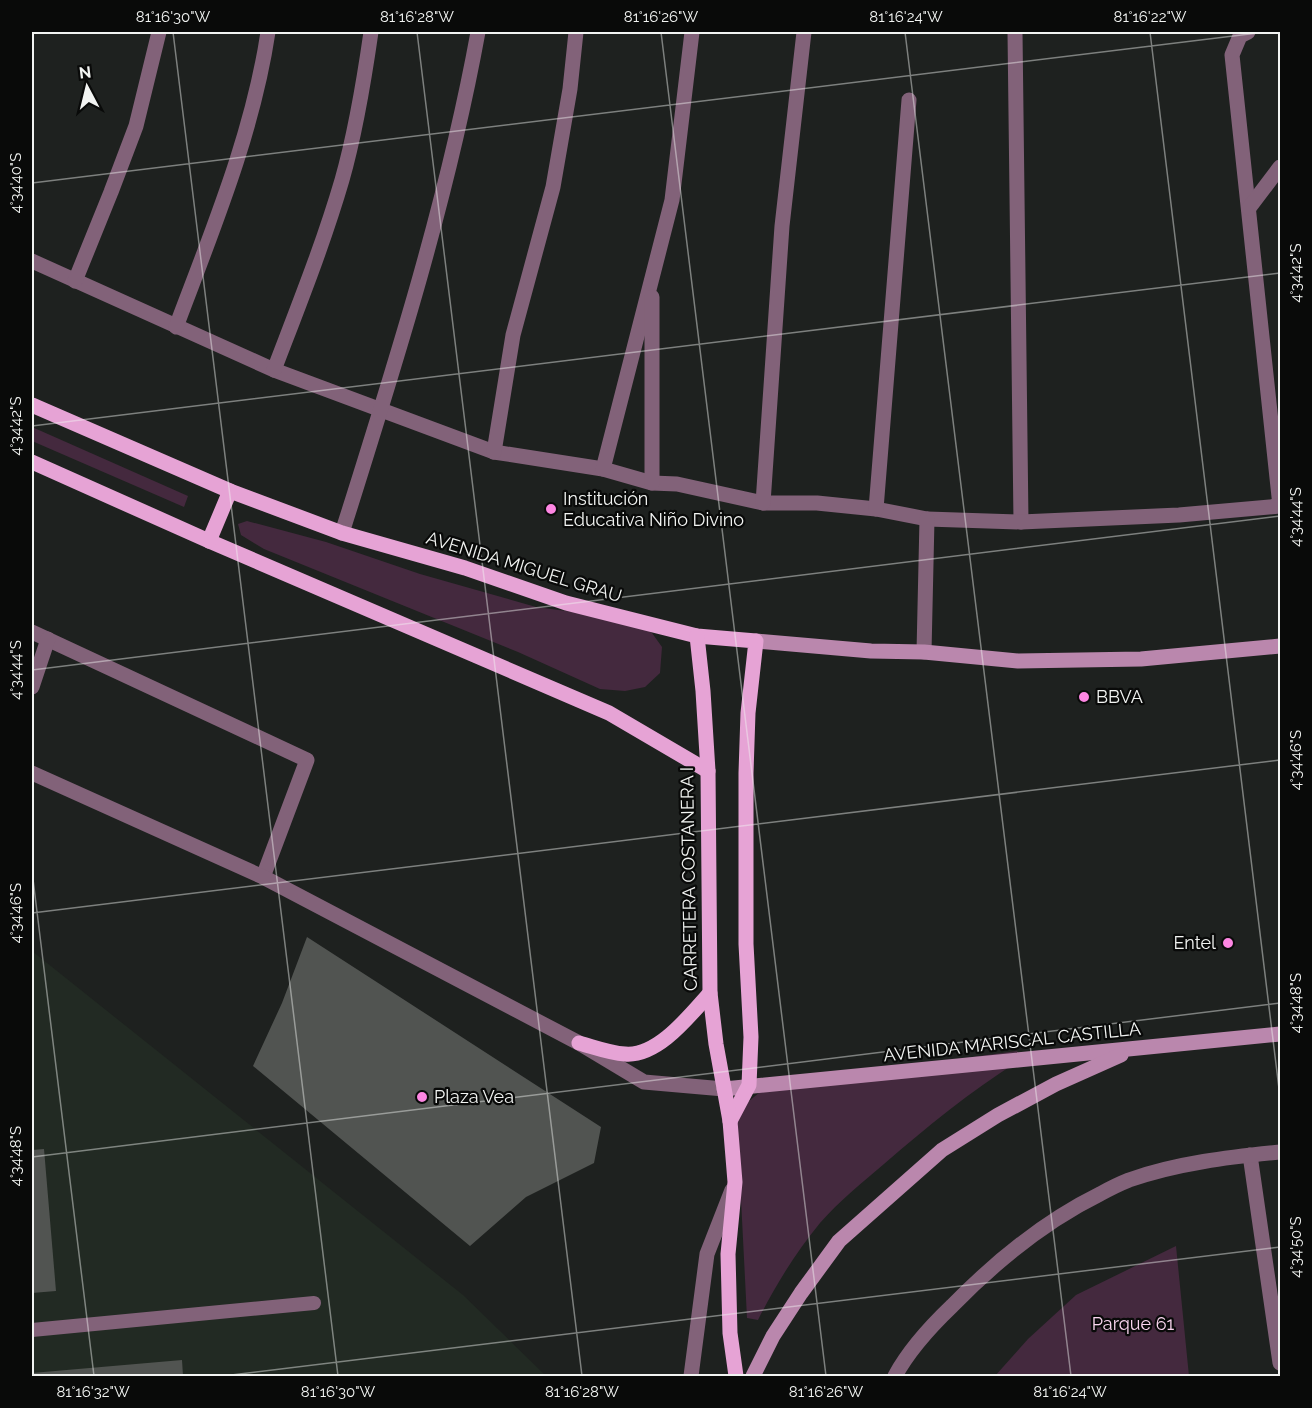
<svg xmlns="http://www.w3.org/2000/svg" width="1312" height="1408" font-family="Raleway,sans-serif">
<rect width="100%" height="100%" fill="#1e211f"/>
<polygon fill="#222a23" points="32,951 463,1295 546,1376 32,1376"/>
<g fill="#44293e">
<polygon points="32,427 188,496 184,507 32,441"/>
<polygon points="247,521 326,542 420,574 536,607 634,620 652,633 662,647 660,673 645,687 625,691 600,689 518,652 264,549 241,535 238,524"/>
<path d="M1017,1051L1020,1055V1060C971,1091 928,1126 884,1164C863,1182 839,1201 820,1223C796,1252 775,1286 758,1320L747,1318L737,1120L743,1106L766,1087L808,1079Z"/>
<polygon points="1176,1246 1189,1376 995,1376 1028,1339 1076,1295"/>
</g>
<g fill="#515451">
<polygon points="307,937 601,1127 594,1163 526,1197 470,1246 253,1066 282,1003"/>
<polygon points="44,1149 56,1291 32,1293 32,1150"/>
<polygon points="182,1360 183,1376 32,1376 32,1373"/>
</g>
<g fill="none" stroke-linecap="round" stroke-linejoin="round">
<polyline stroke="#826279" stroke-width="14" points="32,1330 314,1303"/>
<g stroke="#826279" stroke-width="15">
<polyline points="1015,32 1021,522"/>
<polyline points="1248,32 1240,36 1232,55 1280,506"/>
<polyline points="1249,208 1280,167"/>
<polyline points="32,261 274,370 494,452 603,469 652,483 677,484 763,503 817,503 876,509 927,519 1021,522 1179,515 1280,506"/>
<polyline points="75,281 111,192 136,126 159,32"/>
<path d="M176,327C212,231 253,133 268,32"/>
<path d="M274,370C298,307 323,245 342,180C356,131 364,81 371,32"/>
<polyline points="494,452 513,335 553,187 570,89 576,32"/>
<polyline points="603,469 672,200 692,32"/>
<polyline points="652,483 652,297"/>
<polyline points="763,503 782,226 804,32"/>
<polyline points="876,509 909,100"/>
<path d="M342,533C394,368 447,202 478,32"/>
<polyline points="32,632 307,760 263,877"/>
<polyline points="924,652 927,519"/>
<polyline points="32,687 48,639"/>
<polyline points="32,773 263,877 579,1043 644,1082 724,1089"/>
<polyline points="1250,1155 1280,1363"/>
<polyline points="691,1376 707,1254 732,1190"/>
<path d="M895,1376C909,1350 930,1327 952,1306C996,1261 1043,1222 1100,1194C1109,1189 1119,1184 1129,1180C1177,1163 1230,1157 1280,1152"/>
</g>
<g stroke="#ba87ad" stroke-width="15">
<polyline points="756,641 871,651 924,652 1018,661 1141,659 1280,646"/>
<polyline points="724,1089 1280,1034"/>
<polyline points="753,1376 773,1336 801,1293 839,1241 942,1150 998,1115 1056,1084 1121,1055"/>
</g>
<g stroke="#e6a3d5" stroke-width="15">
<polyline points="32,405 230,491 342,533 465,568 566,603 697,636 756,641 748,713 746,773 746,944 751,1037 749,1085 730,1121"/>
<polyline points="32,462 209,541 609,713 708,771"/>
<polyline points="209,541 230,491"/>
<polyline points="697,636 703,691 708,771 710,993 716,1044 730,1121 735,1182 728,1254 730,1333 736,1376"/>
<path d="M579,1043C594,1047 609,1053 625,1054C658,1057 690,1015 710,993"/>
</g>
</g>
<path fill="none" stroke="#f2f4f2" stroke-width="1.5" stroke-opacity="0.45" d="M173,32L338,1376M417,32L582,1376M661,32L826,1376M905,32L1071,1376M1150,32L1280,1097M32,183L1266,32M32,426L1280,273M32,670L1280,516M32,871L94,1376M32,913L1280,760M32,1157L1280,1003M223,1376L1280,1247"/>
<g fill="#fd86e2" stroke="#090a09" stroke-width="2">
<circle cx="551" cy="509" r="6"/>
<circle cx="1084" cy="697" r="6"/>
<circle cx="1228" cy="943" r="6"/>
<circle cx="422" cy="1097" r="6"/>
</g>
<g text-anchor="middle" stroke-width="4.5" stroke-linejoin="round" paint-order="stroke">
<g font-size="18" fill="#f2f4f2" stroke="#090a09" text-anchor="start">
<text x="563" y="505">Institución<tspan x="563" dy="21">Educativa Niño Divino</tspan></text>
<text x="1096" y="703">BBVA</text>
<text x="1216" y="949" text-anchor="end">Entel</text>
<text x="434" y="1103">Plaza Vea</text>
</g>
<g font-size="18" fill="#f2f4f2" stroke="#090a09">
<text transform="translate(524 567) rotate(17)" y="6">AVENIDA MIGUEL GRAU</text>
<text transform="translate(689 879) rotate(-91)" y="6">CARRETERA COSTANERA I</text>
<text transform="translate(1012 1042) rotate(-6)" y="6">AVENIDA MARISCAL CASTILLA</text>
</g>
<g font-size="18" fill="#fbd6f0" stroke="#090a09">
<text x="1133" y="1330">Parque 61</text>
</g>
</g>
<rect width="1312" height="1408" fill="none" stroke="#090a09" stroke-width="66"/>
<g transform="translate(87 87) rotate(353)" stroke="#090a09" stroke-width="4.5" paint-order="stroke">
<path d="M0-4.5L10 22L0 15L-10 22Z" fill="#f2f4f2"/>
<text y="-9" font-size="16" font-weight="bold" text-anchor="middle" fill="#f2f4f2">N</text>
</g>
<rect x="33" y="33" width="1246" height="1342" fill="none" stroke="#f2f4f2" stroke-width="2"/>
<g font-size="15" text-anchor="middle" fill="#f2f4f2">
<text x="173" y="22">81°16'30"W</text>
<text x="417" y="22">81°16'28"W</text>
<text x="661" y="22">81°16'26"W</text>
<text x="906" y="22">81°16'24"W</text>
<text x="1150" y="22">81°16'22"W</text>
<text transform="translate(16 183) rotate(-90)" y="5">4°34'40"S</text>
<text transform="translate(1296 273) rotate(-90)" y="5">4°34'42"S</text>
<text transform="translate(16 426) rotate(-90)" y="5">4°34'42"S</text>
<text transform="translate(1296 517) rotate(-90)" y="5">4°34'44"S</text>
<text transform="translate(16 670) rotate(-90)" y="5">4°34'44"S</text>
<text transform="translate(1296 760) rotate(-90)" y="5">4°34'46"S</text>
<text transform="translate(16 913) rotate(-90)" y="5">4°34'46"S</text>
<text transform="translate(1296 1003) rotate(-90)" y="5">4°34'48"S</text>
<text transform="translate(16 1156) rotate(-90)" y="5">4°34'48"S</text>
<text transform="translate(1296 1247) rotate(-90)" y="5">4°34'50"S</text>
<text x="93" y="1397">81°16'32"W</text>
<text x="338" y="1397">81°16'30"W</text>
<text x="582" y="1397">81°16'28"W</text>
<text x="826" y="1397">81°16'26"W</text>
<text x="1070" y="1397">81°16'24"W</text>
</g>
</svg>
